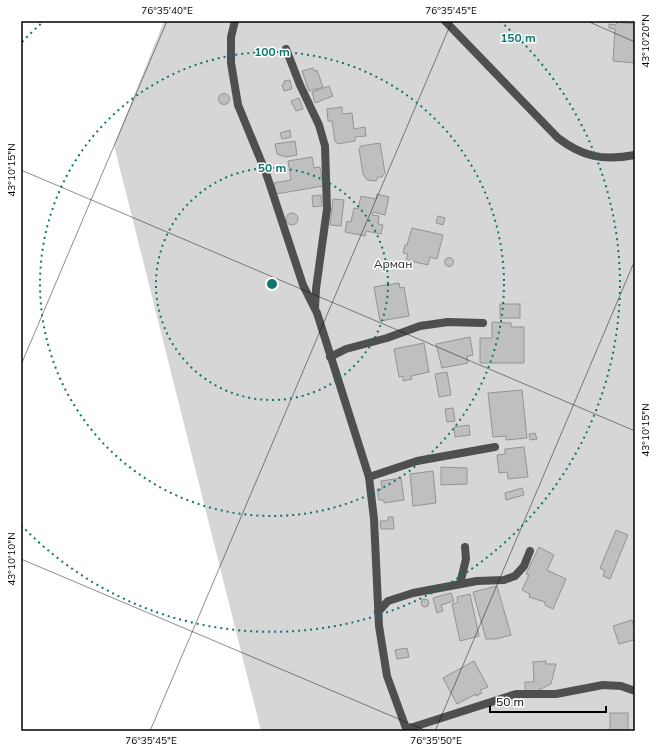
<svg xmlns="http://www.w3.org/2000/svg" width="656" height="752" font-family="Mulish,sans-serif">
<rect width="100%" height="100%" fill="#fff"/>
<polygon fill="#d6d6d6" points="164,21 635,21 635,731 261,731 114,145"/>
<g fill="#bfbfbf" stroke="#939393">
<polygon points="617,22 635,24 635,63 613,61 615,29 609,28 609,24 616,25"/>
<polygon points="313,68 314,71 317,70 323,87 309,91 302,71"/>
<polygon points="290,80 292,89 284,91 282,85 284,84 284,81"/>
<polygon points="329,86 333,96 315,103 312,92"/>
<circle cx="224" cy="99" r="5.5"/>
<polygon points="299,98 303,109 296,111 291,101"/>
<polygon points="342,107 342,114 352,113 354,129 365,127 366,136 355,137 355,141 338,144 335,141 332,121 328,121 327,109"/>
<polygon points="290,130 291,137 282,139 280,133"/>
<polygon points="295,141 297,155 286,157 277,154 275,144"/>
<polygon points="380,143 385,173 382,177 378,177 376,181 367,180 363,174 359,149 361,146"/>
<polygon points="312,157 314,168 320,167 323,186 276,194 274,183 291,180 288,161"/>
<polygon points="377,194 389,197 385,215 373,212 372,215 379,216 378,224 383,225 381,234 366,231 365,236 345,232 347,221 351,222 354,208 358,209 361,196 376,199"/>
<polygon points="321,195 322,206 313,207 312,196"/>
<polygon points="333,199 344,200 341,226 330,225"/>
<circle cx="292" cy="219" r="6"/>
<polygon points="438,216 445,218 443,225 436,223"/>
<polygon points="412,228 443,235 437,259 430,257 428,265 406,260 408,254 403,253 405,245 407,245"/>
<circle cx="449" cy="262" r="4.5"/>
<polygon points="399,283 400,288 404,287 409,316 380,321 374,287"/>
<rect x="500" y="304" width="20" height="14"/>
<polygon points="492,322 511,323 511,327 524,327 524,363 480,363 480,338 492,338"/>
<polygon points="470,337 473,355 467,356 468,363 442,368 436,344"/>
<polygon points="424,343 429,372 411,376 412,379 403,381 403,376 399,377 394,349"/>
<polygon points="447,372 451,395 439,397 435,374"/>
<polygon points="522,390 527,438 506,440 506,436 493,437 488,393"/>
<polygon points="453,408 455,421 447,422 445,409"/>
<polygon points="469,425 470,435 455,437 454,427"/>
<polygon points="535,433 537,439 530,440 529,434"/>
<polygon points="524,447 528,477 508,479 507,472 499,473 497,455 505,454 505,449"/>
<polygon points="441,467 467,468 467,484 441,485"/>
<polygon points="433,471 436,503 413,506 410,474"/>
<polygon points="401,478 404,500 384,503 384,500 379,500 377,489 382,489 381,481"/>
<polygon points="522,488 524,495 506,500 505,493"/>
<polygon points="388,517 393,517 394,529 381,529 380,521 388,521"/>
<polygon points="616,530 628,535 610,579 603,576 605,571 600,568"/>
<polygon points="539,547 554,555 547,570 566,579 553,609 545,605 545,602 529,597 530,594 522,590 529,575 526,574"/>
<polygon points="497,586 511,635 496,639 486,639 473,592"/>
<polygon points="451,593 454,601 441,605 443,611 437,613 433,598"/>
<polygon points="470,594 479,636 460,641 452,604 458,602 457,597"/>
<circle cx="425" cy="603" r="4"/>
<polygon points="632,620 635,631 635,636 633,636 634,640 619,644 613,626"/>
<polygon points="407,648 409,657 397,659 395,650"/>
<polygon points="474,661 488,687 480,690 482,693 476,696 476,694 457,704 443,678"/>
<polygon points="546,661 546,664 556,664 551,684 537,691 525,691 525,682 534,682 533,662"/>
<rect x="610" y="713" width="18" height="18"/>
</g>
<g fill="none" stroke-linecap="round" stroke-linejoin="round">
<g stroke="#4f4f4f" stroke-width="8">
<polyline points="286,49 300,85 319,125 325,146 327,209 316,289 315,308"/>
<polyline points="330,357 346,349 387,338 420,326 448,322 483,323"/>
<polyline points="369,477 417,461 495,447"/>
<polyline points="460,584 466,559 465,547"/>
<polyline points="378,612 388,601 413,593 477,581 504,580 515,576 524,566 530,551"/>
<polyline points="407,729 516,694 556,694 603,685 621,686 635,691"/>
</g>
<g stroke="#4f4f4f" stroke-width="8">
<polyline points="235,21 231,37 231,63 238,105 266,173 303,285 317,313 369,477 374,519 379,626 387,676 407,731"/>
<path d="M445,21L558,138C583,157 603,161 635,155"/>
</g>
</g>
<path fill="none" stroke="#000" stroke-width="1" stroke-opacity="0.45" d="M587,21L635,42M21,170L635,431M21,365L167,21M21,559L427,731M150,731L452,21M435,731L635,260"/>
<g fill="none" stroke="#0f766e" stroke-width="2" stroke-dasharray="2 4">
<circle cx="272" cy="284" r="116"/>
<circle cx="272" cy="284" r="232"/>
<path d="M22 42A348 348 0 0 1 44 21M500 21A348 348 0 1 1 22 526"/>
</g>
<g text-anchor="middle" stroke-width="3" stroke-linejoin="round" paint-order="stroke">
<g font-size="12" fill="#2d2d2d" stroke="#fff">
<text x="393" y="268">Арман</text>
</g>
</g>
<circle cx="272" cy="284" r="6" fill="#0f766e" stroke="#fff" stroke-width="2"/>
<g font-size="12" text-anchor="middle" font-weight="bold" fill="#0f766e" stroke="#fff" stroke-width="3" stroke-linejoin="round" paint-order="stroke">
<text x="518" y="42">150 m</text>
<text x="272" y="56">100 m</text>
<text x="272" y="172">50 m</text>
</g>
<rect width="656" height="752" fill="none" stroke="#ffffff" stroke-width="44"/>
<path d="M490 706v6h116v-6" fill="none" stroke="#000000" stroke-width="2"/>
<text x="496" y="706" font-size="12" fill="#000000" stroke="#ffffff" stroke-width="3" paint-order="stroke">50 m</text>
<rect x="22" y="22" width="612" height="708" fill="none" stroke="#000" stroke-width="1.5"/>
<g font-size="10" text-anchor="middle" fill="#000">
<text x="167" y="14">76°35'40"E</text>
<text x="451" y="14">76°35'45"E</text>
<text transform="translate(645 41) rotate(-90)" y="4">43°10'20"N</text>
<text transform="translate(11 170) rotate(-90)" y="4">43°10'15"N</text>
<text transform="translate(645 430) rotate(-90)" y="4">43°10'15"N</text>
<text transform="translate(11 559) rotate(-90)" y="4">43°10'10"N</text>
<text x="151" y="744">76°35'45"E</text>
<text x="436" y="744">76°35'50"E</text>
</g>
</svg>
